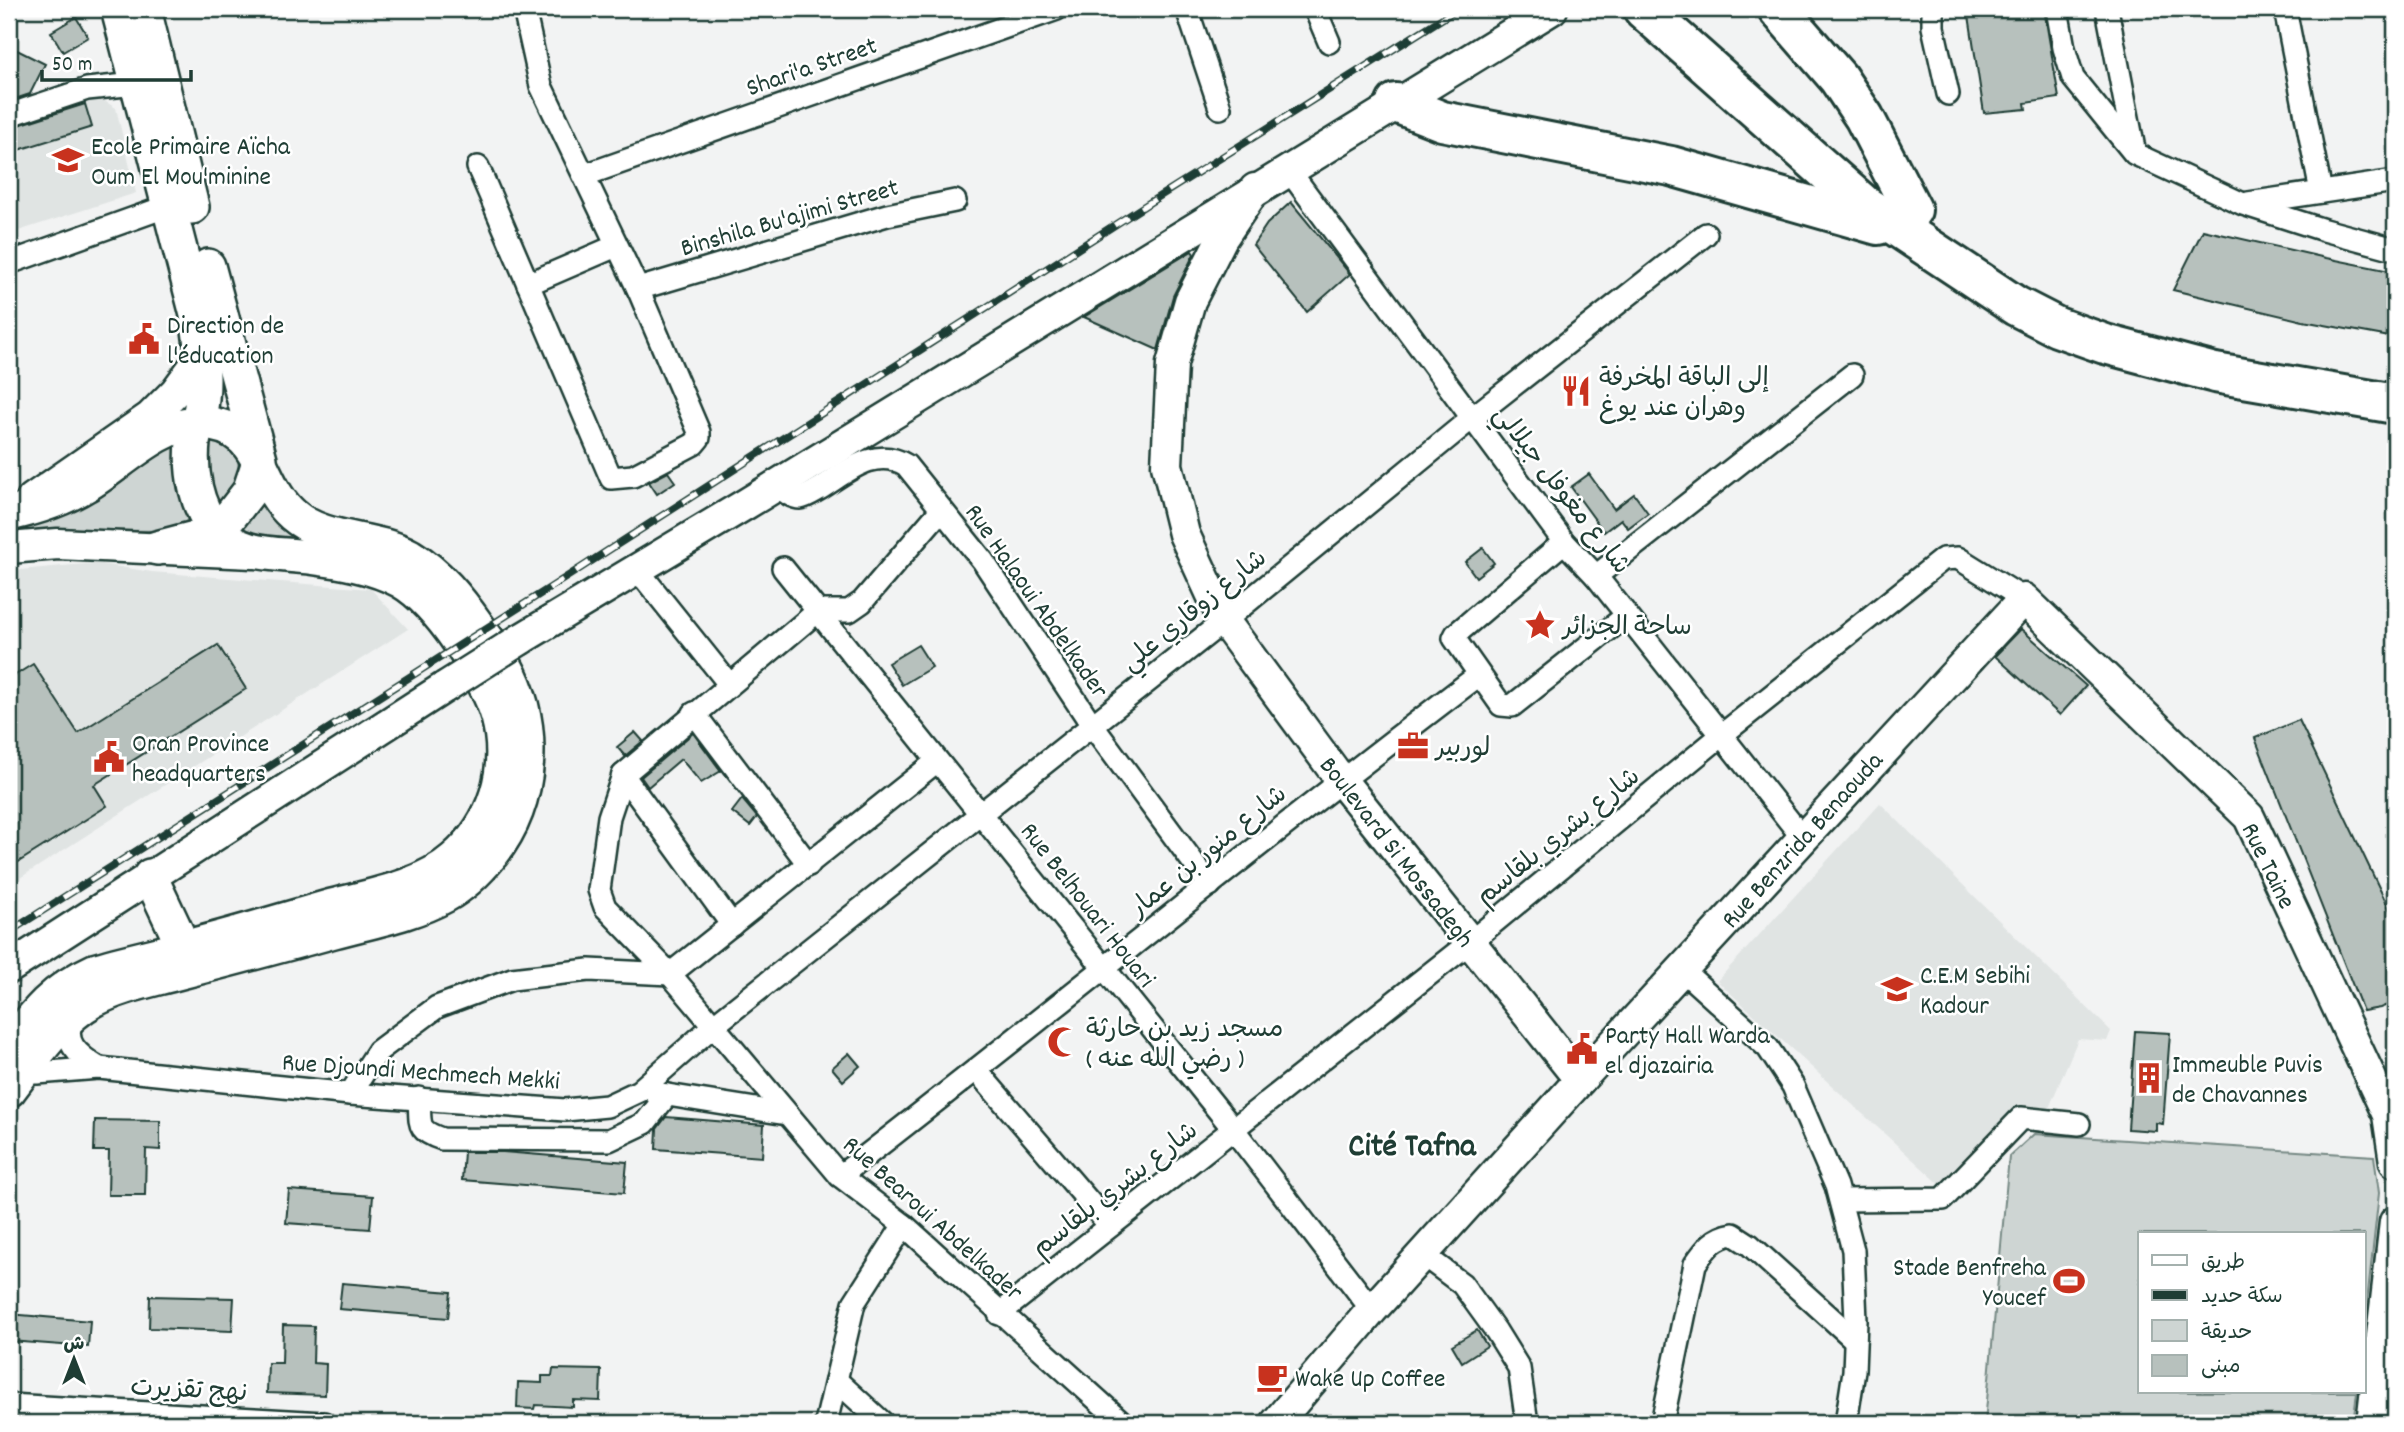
<svg xmlns="http://www.w3.org/2000/svg" width="2404" height="1432" font-family="Dekko,'Playpen Sans Arabic',sans-serif">
<rect width="100%" height="100%" fill="#f2f3f3"/>
<filter id="ink" filterUnits="userSpaceOnUse"><feTurbulence type="fractalNoise" baseFrequency=".0143" numOctaves="2"/><feDisplacementMap in="SourceGraphic" scale="14" xChannelSelector="R" yChannelSelector="G"/><feConvolveMatrix kernelMatrix="1 2 1 2 8 2 1 2 1" color-interpolation-filters="sRGB"/></filter>
<g filter="url(#ink)">
<g fill="#e0e4e3">
<polygon points="96,96 116,108 136,193 9,234 9,126"/>
<polygon points="95,563 152,572 371,589 408,629 9,885 9,571"/>
<polygon points="1880,803 2111,1031 2107,1041 2078,1039 2044,1120 2021,1105 1944,1188 1717,981"/>
</g>
<g fill="#ced5d3" stroke="#768984" stroke-width="2">
<path d="M207,435L237,451L240,480C231,492 225,505 208,503Z"/>
<path d="M172,440L178,446C179,460 175,474 177,487C180,504 201,518 175,531L9,530V520Z"/>
<polygon points="254,503 265,507 273,518 302,540 242,537 237,522"/>
<polygon points="2034,1134 2374,1156 2379,1193 2364,1329 2364,1234 2140,1234 2140,1392 2357,1392 2353,1423 1985,1423 2009,1157"/>
</g>
<g fill="#b7c1bd" stroke="#1f3d34" stroke-width="2">
<polygon points="1968,9 2044,9 2059,98 2025,103 2026,109 1984,113"/>
<polygon points="76,17 88,37 63,52 51,32"/>
<polygon points="9,46 45,64 30,94 9,101"/>
<polygon points="85,104 92,127 9,153 9,128"/>
<polygon points="1291,202 1350,274 1307,312 1253,245 1267,224"/>
<polygon points="2203,230 2326,258 2395,272 2395,338 2303,321 2173,290"/>
<polygon points="1192,251 1194,254 1173,296 1158,350 1084,317"/>
<polygon points="668,472 675,482 657,494 649,482"/>
<polygon points="1589,474 1614,509 1634,494 1648,513 1628,528 1621,519 1604,532 1571,487"/>
<polygon points="1483,548 1494,563 1476,577 1465,562"/>
<polygon points="2021,629 2086,686 2060,715 1995,656"/>
<polygon points="218,645 246,689 94,785 107,806 9,868 9,679 33,664 78,733"/>
<polygon points="918,645 932,667 902,685 888,663"/>
<polygon points="2299,720 2395,921 2395,1002 2380,1008 2363,1011 2255,738"/>
<polygon points="635,732 643,741 625,756 617,747"/>
<polygon points="693,733 721,771 701,783 681,759 648,787 641,777"/>
<polygon points="742,799 757,817 750,826 732,812"/>
<polygon points="2135,1031 2170,1033 2163,1124 2156,1123 2156,1131 2128,1129"/>
<polygon points="849,1053 860,1066 843,1081 832,1068"/>
<polygon points="666,1117 764,1125 762,1157 656,1149 657,1129"/>
<polygon points="95,1120 160,1121 160,1150 146,1149 145,1195 108,1195 109,1151 94,1151"/>
<polygon points="464,1152 503,1152 627,1162 624,1193 462,1180"/>
<polygon points="289,1190 373,1196 370,1229 286,1223"/>
<polygon points="342,1283 451,1292 448,1318 339,1309"/>
<polygon points="150,1296 234,1298 232,1331 149,1328"/>
<polygon points="9,1314 90,1321 88,1347 9,1341"/>
<polygon points="283,1325 314,1326 313,1363 326,1364 325,1395 267,1393 268,1363 282,1363"/>
<polygon points="1477,1330 1487,1346 1462,1362 1452,1345"/>
<polygon points="553,1369 601,1370 600,1401 573,1400 573,1407 535,1405 534,1409 517,1408 518,1382 542,1383 542,1376 552,1376"/>
</g>
<g fill="none" stroke-linecap="round" stroke-linejoin="round">
<defs>
<g id="street">
<polyline points="1187,9 1220,108"/>
<polyline points="1315,9 1329,42"/>
<polyline points="1933,9 1933,27 1948,94"/>
<polyline points="2057,9 2064,48 2073,78 2133,152"/>
<polyline points="2107,9 2135,154 2243,204 2324,230 2395,249"/>
<polyline points="2285,9 2321,192"/>
<polyline points="9,115 87,89 136,84"/>
<polyline points="478,167 611,478 633,476 694,444 699,438 699,432 638,289 541,86 524,9"/>
<polyline points="1288,169 1564,542 1596,576 1802,837"/>
<polyline points="585,175 1057,9"/>
<polyline points="2248,203 2395,181"/>
<polyline points="9,263 168,206"/>
<polyline points="528,284 616,246"/>
<polyline points="638,289 887,215 955,201"/>
<path d="M776,485C783,490 791,498 800,498C807,497 815,491 821,488C847,472 875,446 906,465L983,561L1092,725L1210,885"/>
<polyline points="940,511 862,602 849,611 818,611 623,775 609,817 599,890 605,907 670,974 840,1176 904,1225 1123,1423"/>
<polyline points="1564,542 1456,634 1454,638 1501,705 1512,706 1626,616"/>
<polyline points="783,568 1234,1130 1372,1310"/>
<polyline points="637,569 729,684"/>
<polyline points="1596,576 1852,375"/>
<polyline points="694,713 809,865"/>
<polyline points="623,775 732,925"/>
<polyline points="1682,970 1768,1048 1793,1086 1836,1186 1853,1250 1856,1321 1854,1371 1846,1423"/>
<path d="M75,1016C59,1041 79,1056 99,1068"/>
<polyline points="17,1062 25,1069 37,1073 99,1068 350,1094 565,1110 607,1106 639,1091 713,1026 1224,621 1472,418 1706,234"/>
<polyline points="977,1071 1110,1226"/>
<polyline points="655,1093 787,1114"/>
<polyline points="350,1094 378,1051 437,1007 512,979 589,970 670,974 937,761"/>
<path d="M419,1098C421,1124 415,1130 442,1139L609,1140L645,1123L667,1095"/>
<path d="M840,1176C1054,1011 1263,838 1479,675"/>
<polyline points="1840,1200 1943,1199 2021,1118 2079,1124"/>
<polyline points="1422,1254 1462,1284 1496,1331 1519,1368 1527,1423"/>
<polyline points="999,1314 1469,943 1723,734 1943,559 1958,558 2024,599"/>
<polyline points="836,1380 883,1423"/>
<polyline points="9,1405 324,1423"/>
<polyline points="826,1423 854,1303 904,1225"/>
<path d="M1662,1423L1695,1264C1706,1248 1714,1237 1733,1234L1750,1245L1855,1340"/>
</g>
<g id="secondary">
<polyline points="1255,189 1222,238 1190,301 1172,364 1167,465 1184,534 1224,621 1341,780 1580,1080 1372,1310 1276,1423"/>
<polyline points="32,499 150,417 176,391 202,356"/>
<polyline points="9,548 58,544 253,553"/>
<polyline points="521,639 746,504 1552,9"/>
<polyline points="9,968 445,687"/>
<polyline points="1580,1080 2024,599 2249,817 2388,1115 2395,1162"/>
<polyline points="2372,1423 2395,1222"/>
</g>
<g id="primary">
<polyline points="144,9 192,207"/>
<path d="M9,514C37,508 62,500 86,485C119,466 160,422 200,423C265,425 256,483 293,515C325,543 374,536 410,556C438,573 459,599 477,625C486,638 497,651 505,665C538,724 534,801 492,854C479,870 464,885 446,895C412,914 371,921 334,931C280,946 227,960 173,974C147,981 118,987 94,1000C59,1019 33,1059 9,1090"/>
<polyline points="157,548 199,537 215,529 228,519 249,492 260,459 208,266"/>
<polyline points="150,876 184,948"/>
<path d="M9,1048C35,1013 54,989 94,971C123,962 153,956 182,948C231,936 279,921 328,907C369,896 421,888 454,859C495,824 512,769 498,717C487,677 438,602 401,581C374,566 340,561 309,557C276,553 240,557 215,529C196,506 190,472 193,443C195,429 201,414 202,399C205,372 201,343 197,315L118,9"/>
</g>
<g id="highway">
<polyline points="1643,9 1864,205 2016,306 2057,327 2105,344 2215,373 2395,404"/>
<polyline points="1778,9 1838,78 1864,117 1912,210"/>
<polyline points="1396,103 1442,121 1671,166 1878,225"/>
</g>
</defs>
<use href="#street" stroke="#1f3d34" stroke-width="26"/>
<use href="#secondary" stroke="#1f3d34" stroke-width="35"/>
<use href="#primary" stroke="#1f3d34" stroke-width="38"/>
<use href="#highway" stroke="#1f3d34" stroke-width="44"/>
<use href="#street" stroke="#fff" stroke-width="21"/>
<use href="#secondary" stroke="#fff" stroke-width="30"/>
<use href="#primary" stroke="#fff" stroke-width="33"/>
<use href="#highway" stroke="#fff" stroke-width="38"/>
<defs>
<polyline id="rail" points="9,932 548,589 1152,201 1457,9"/>
</defs>
<use href="#rail" stroke="#1f3d34" stroke-width="8"/>
<use href="#rail" stroke="#fff" stroke-width="5" stroke-dasharray="16" stroke-linecap="butt"/>
<defs>
<polyline id="secondary-bridge" points="445,687 521,639"/>
</defs>
<use href="#secondary-bridge" stroke="#1f3d34" stroke-width="35" stroke-linecap="butt"/>
<use href="#secondary-bridge" stroke="#fff" stroke-width="30"/>
</g>
</g>
<defs>
<symbol id="school-bare" viewBox="-9 -9 18 18"><path d="M0-5L7-2L0 1L-7-2ZM-4 1L0 2.5L4 1V4Q0 6-4 4Z" fill="#c8321e" stroke="#fff" stroke-width="2.5" paint-order="stroke"/></symbol>
<symbol id="civic-bare" viewBox="-9 -9 18 18"><path d="M-.6-6.5H3V-4.5H.6V-3L4-1V1h2V6H-6V1h2V-1L-.6-3ZM-1.2 2.5V6h2.4V2.5Z" fill="#c8321e" stroke="#fff" stroke-width="2.5" paint-order="stroke"/></symbol>
<symbol id="restaurant-bare" viewBox="-9 -9 18 18"><path d="M-5-6h1v4h1v-4h1v4h1v-4h1v5L-1.5 .5V6h-2V.5L-5-1ZM5-6V6H3V1.5H1.5Q1.5-4 5-6Z" fill="#c8321e" stroke="#fff" stroke-width="2.5" paint-order="stroke"/></symbol>
<symbol id="sight-bare" viewBox="-9 -9 18 18"><path d="M0-6L1.8-2.2L6-1.7L2.9 1.2L3.7 5.4L0 3.3L-3.7 5.4L-2.9 1.2L-6-1.7L-1.8-2.2Z" fill="#c8321e" stroke="#fff" stroke-width="2.5" paint-order="stroke"/></symbol>
<symbol id="office-bare" viewBox="-9 -9 18 18"><path d="M-6-3h4V-5.5h4V-3h4V5H-6ZM-1-4.5V-3h2v-1.5ZM-6 0V1H6V0Z" fill="#c8321e" stroke="#fff" stroke-width="2.5" paint-order="stroke"/></symbol>
<symbol id="mosque-bare" viewBox="-9 -9 18 18"><path d="M3.5-4.9A6 6 0 1 0 3.5 4.9A5 5 0 1 1 3.5-4.9Z" fill="#c8321e" stroke="#fff" stroke-width="2.5" paint-order="stroke"/></symbol>
<symbol id="building-bare" viewBox="-9 -9 18 18"><path d="M-4-6H4V6H1V3H-1V6H-4ZM-2.5-4.3h1.7v1.8h-1.7ZM.8-4.3h1.7v1.8H.8ZM-2.5-1h1.7V.8h-1.7ZM.8-1h1.7V.8H.8Z" fill="#c8321e" stroke="#fff" stroke-width="2.5" paint-order="stroke"/></symbol>
<symbol id="stadium-bare" viewBox="-9 -9 18 18"><path d="M0-5a6.5 5 0 1 0 0 10a6.5 5 0 1 0 0-10ZM-3.5-1.8h7v3.6h-7Z" fill="#c8321e" stroke="#fff" stroke-width="2.5" paint-order="stroke"/></symbol>
<symbol id="cafe-bare" viewBox="-9 -9 18 18"><path d="M-5.5-4.5H6V0H3Q3 3.5 0 3.5H-2.5Q-5.5 3.5-5.5 0ZM3-3.2v2h1.7v-2ZM-6 4.5H4V6H-6Z" fill="#c8321e" stroke="#fff" stroke-width="2.5" paint-order="stroke"/></symbol>
</defs>
<g fill-rule="evenodd">
<use href="#school-bare" x="46" y="138" width="44" height="44"/>
<use href="#civic-bare" x="122" y="317" width="44" height="44"/>
<use href="#restaurant-bare" x="1554" y="369" width="44" height="44"/>
<use href="#sight-bare" x="1518" y="603" width="44" height="44"/>
<use href="#office-bare" x="1391" y="724" width="44" height="44"/>
<use href="#civic-bare" x="87" y="735" width="44" height="44"/>
<use href="#school-bare" x="1875" y="967" width="44" height="44"/>
<use href="#mosque-bare" x="1041" y="1020" width="44" height="44"/>
<use href="#civic-bare" x="1560" y="1027" width="44" height="44"/>
<use href="#building-bare" x="2127" y="1056" width="44" height="44"/>
<use href="#stadium-bare" x="2047" y="1259" width="44" height="44"/>
<use href="#cafe-bare" x="1250" y="1355" width="44" height="44"/>
</g>
<g text-anchor="middle" stroke-width="5" stroke-linejoin="round" paint-order="stroke">
<g font-size="26" fill="#1f3d34" stroke="#fff">
<text transform="translate(811 65) rotate(-19)" y="9">Shari'a Street</text>
<text transform="translate(789 216) rotate(-16)" y="9">Binshila Bu'ajimi Street</text>
<text transform="translate(1563 489) rotate(52)" y="9">شارع مغوفل جيلالي</text>
<text transform="translate(1038 600) rotate(55)" y="9">Rue Halaoui Abdelkader</text>
<text transform="translate(1193 609) rotate(-39)" y="9">شارع زوقاري علي</text>
<text transform="translate(1557 835) rotate(-39)" y="9">شارع بشري بلقاسم</text>
<text transform="translate(1801 839) rotate(-48)" y="9">Rue Benzrida Benaouda</text>
<text transform="translate(1207 850) rotate(-39)" y="9">شارع منور بن عمار</text>
<text transform="translate(1398 851) rotate(52)" y="9">Boulevard Si Mossadegh</text>
<text transform="translate(2270 865) rotate(64)" y="9">Rue Taine</text>
<text transform="translate(1089 904) rotate(52)" y="9">Rue Belhouari Houari</text>
<text transform="translate(421 1070) rotate(4)" y="9">Rue Djoundi Mechmech Mekki</text>
<text transform="translate(1114 1188) rotate(-38)" y="9">شارع بشري بلقاسم</text>
<text transform="translate(934 1217) rotate(42)" y="9">Rue Bearoui Abdelkader</text>
<text transform="translate(189 1388) rotate(3)" y="9">نهج تقزيرت</text>
</g>
<g font-size="26" fill="#1f3d34" stroke="#fff" text-anchor="start">
<text x="91" y="154">Ecole Primaire Aïcha<tspan x="91" dy="30">Oum El Mou'minine</tspan></text>
<text x="167" y="333">Direction de<tspan x="167" dy="30">l'éducation</tspan></text>
<text x="1599" y="385">إلى الباقة المخرفة<tspan x="1599" dy="30">وهران عند يوغ</tspan></text>
<text x="1563" y="634">ساحة الجزائر</text>
<text x="132" y="751">Oran Province<tspan x="132" dy="30">headquarters</tspan></text>
<text x="1436" y="755">لوربير</text>
<text x="1920" y="983">C.E.M Sebihi<tspan x="1920" dy="30">Kadour</tspan></text>
<text x="1086" y="1036">مسجد زيد بن حارثة<tspan x="1086" dy="30">( رضي الله عنه )</tspan></text>
<text x="1605" y="1043">Party Hall Warda<tspan x="1605" dy="30">el djazairia</tspan></text>
<text x="2172" y="1072">Immeuble Puvis<tspan x="2172" dy="30">de Chavannes</tspan></text>
<text x="2046" y="1275" text-anchor="end">Stade Benfreha<tspan x="2046" dy="30">Youcef</tspan></text>
<text x="1295" y="1386">Wake Up Coffee</text>
</g>
<g font-size="33" font-weight="bold" fill="#1f3d34" stroke="#fff">
<text x="1412" y="1155">Cité Tafna</text>
</g>
</g>
<rect width="2404" height="1432" fill="none" stroke="#fff" stroke-width="35"/>
<rect x="18" y="18" width="2369" height="1397" fill="none" stroke="#1f3d34" stroke-width="2.5" filter="url(#ink)"/>
<rect x="2138" y="1232" width="228" height="161" fill="#ffffff" stroke="#a5b1ae" stroke-width="2"/>
<rect x="2152" y="1255" width="35" height="10" fill="#ffffff" stroke="#a5b1ae" stroke-width="2"/>
<text x="2201" y="1268" font-size="21" fill="#1f3d34">طريق</text>
<rect x="2152" y="1290" width="35" height="10" fill="#1f3d34" stroke="#a5b1ae" stroke-width="2"/>
<text x="2201" y="1302" font-size="21" fill="#1f3d34">سكة حديد</text>
<rect x="2152" y="1320" width="35" height="21" fill="#ced5d3" stroke="#a5b1ae" stroke-width="2"/>
<text x="2201" y="1338" font-size="21" fill="#1f3d34">حديقة</text>
<rect x="2152" y="1355" width="35" height="21" fill="#b7c1bd" stroke="#a5b1ae" stroke-width="2"/>
<text x="2201" y="1372" font-size="21" fill="#1f3d34">مبنى</text>
<g transform="translate(74 1359)" stroke="#ffffff" stroke-width="5" paint-order="stroke">
<path d="M0-5L12 26L0 18L-12 26Z" fill="#1f3d34"/>
<text y="-10" font-size="19" font-weight="bold" text-anchor="middle" fill="#1f3d34">ش</text>
</g>
<path d="M42 70v10h149v-10" fill="none" stroke="#1f3d34" stroke-width="3.5"/>
<text x="52" y="70" font-size="21" fill="#1f3d34" stroke="#ffffff" stroke-width="5" paint-order="stroke">50 m</text>
</svg>
